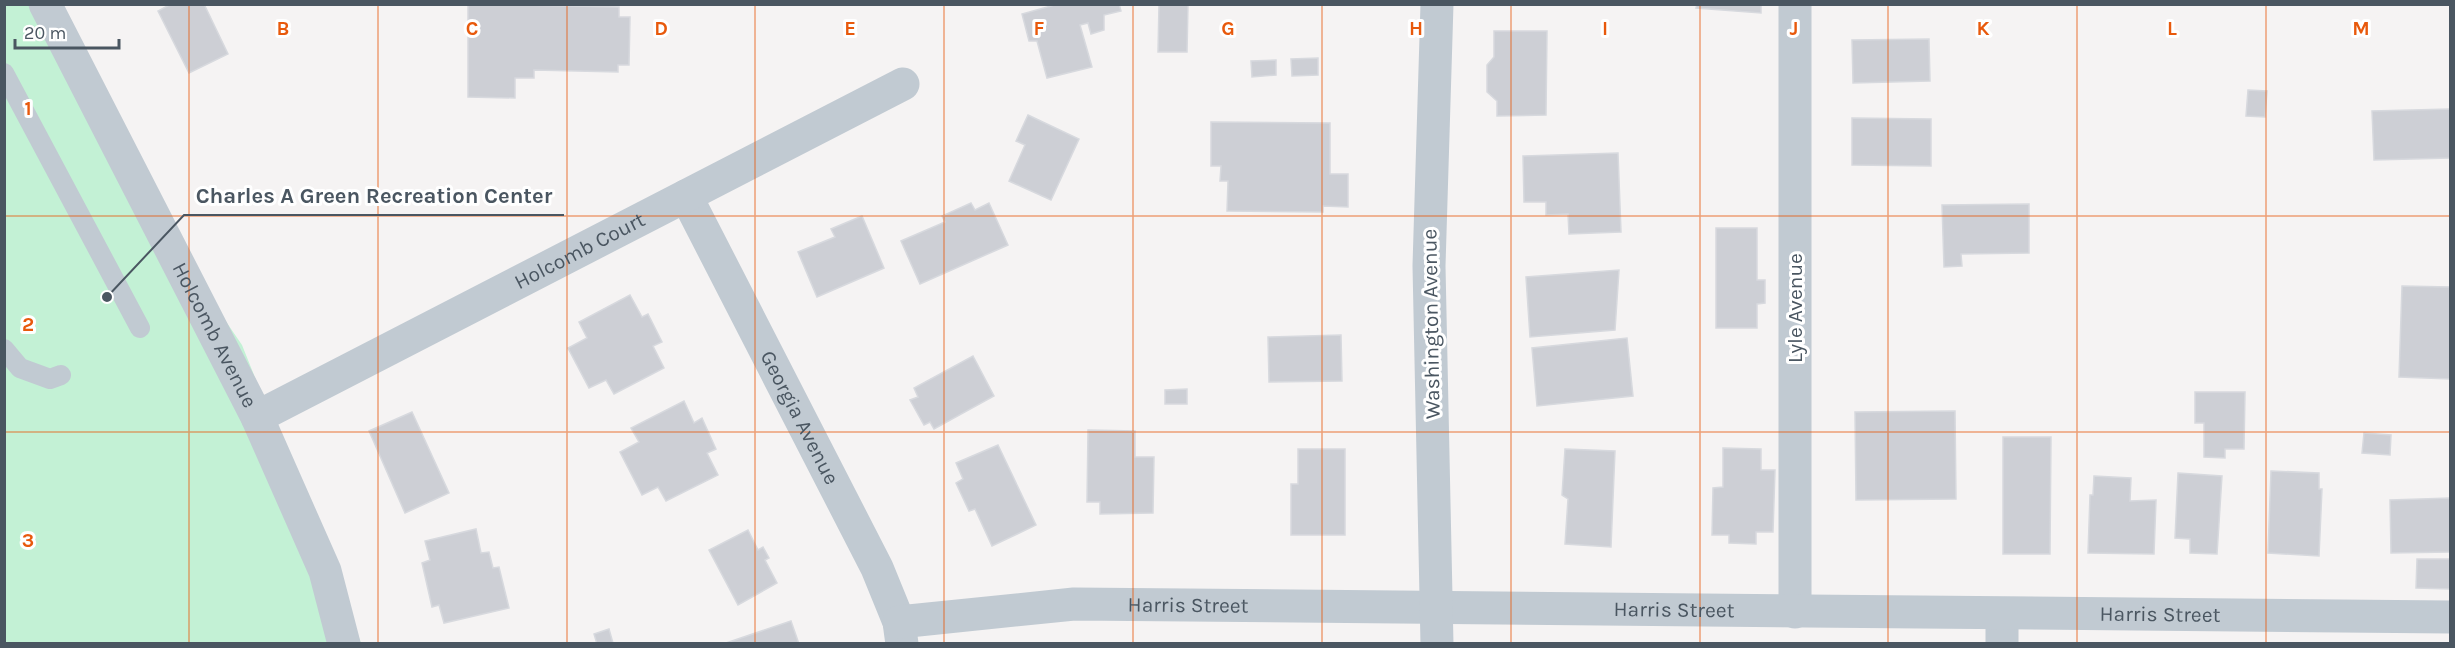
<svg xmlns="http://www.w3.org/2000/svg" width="2455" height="648" font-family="Karla,sans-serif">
<rect width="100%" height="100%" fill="#f5f3f3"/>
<polygon fill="#c3f1d5" points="4,5 30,5 104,143 242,345 361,643 5,643"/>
<g fill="#cdcfd5" stroke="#d7d9de" stroke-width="1.5">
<polygon points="171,4 204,4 228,54 189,73 158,11"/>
<polygon points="468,4 619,7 619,17 630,17 629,65 618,65 618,72 534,70 534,78 515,78 515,98 468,97"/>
<polygon points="1058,4 1119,4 1121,11 1104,15 1104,30 1091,34 1088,23 1080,25 1092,67 1047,78 1037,41 1029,41 1022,14"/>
<polygon points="1159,4 1188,4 1187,52 1158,52"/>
<polygon points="1697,4 1761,4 1761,13 1696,8"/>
<polygon points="1494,31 1547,31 1546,115 1497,116 1497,101 1487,92 1487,65 1494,57"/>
<polygon points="1929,39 1930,81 1853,83 1852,40"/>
<polygon points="1318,58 1318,75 1292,76 1291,59"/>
<polygon points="1276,60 1276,75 1252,77 1251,61"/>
<polygon points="2248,90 2267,91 2265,117 2246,116"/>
<polygon points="2450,109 2450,158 2374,160 2372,111"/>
<polygon points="1028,115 1079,139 1051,200 1009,181 1025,145 1016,141"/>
<polygon points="1852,118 1931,119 1931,166 1852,165"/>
<polygon points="1211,122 1330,123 1330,174 1348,174 1348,207 1323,206 1323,212 1227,211 1228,181 1220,181 1221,166 1211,166"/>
<polygon points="1618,153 1621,232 1569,234 1568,214 1546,215 1546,202 1524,202 1523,156"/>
<polygon points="971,203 975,210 989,203 1008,245 920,284 901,241 945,222 942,216"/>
<polygon points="2029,204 2029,253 1961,254 1962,266 1944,267 1942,205"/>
<polygon points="862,216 884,268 817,297 798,252 835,237 831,229"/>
<polygon points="1716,228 1757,228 1757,280 1765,280 1765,303 1757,304 1757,328 1716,328"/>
<polygon points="1619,270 1615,330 1530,337 1526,277"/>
<polygon points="2402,286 2450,287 2450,379 2399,377"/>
<polygon points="630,295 642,317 648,314 662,342 653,346 664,368 614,394 606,380 589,388 568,348 587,338 579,322"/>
<polygon points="1341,335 1342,381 1269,382 1268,337"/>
<polygon points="1627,338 1633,396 1537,406 1532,348"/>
<polygon points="973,356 994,396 934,429 930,422 924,425 910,400 918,397 914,388"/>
<polygon points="1187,389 1187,404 1165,404 1165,390"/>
<polygon points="2195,392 2245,392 2244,449 2225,449 2225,458 2204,457 2204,423 2195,423"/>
<polygon points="684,401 694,423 702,418 716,449 707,453 718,475 666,501 658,487 642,495 620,452 639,442 631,428"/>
<polygon points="1955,411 1956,499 1856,500 1855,412"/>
<polygon points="412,412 449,493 405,513 369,431"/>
<polygon points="1088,430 1135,431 1135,457 1154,457 1153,513 1100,514 1100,502 1087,502"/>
<polygon points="2364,433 2391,435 2390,455 2362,453"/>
<polygon points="2003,437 2051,437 2050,554 2003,554"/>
<polygon points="998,445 1036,525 992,546 975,509 969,511 956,483 963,479 956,463"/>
<polygon points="1723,448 1761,449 1761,470 1775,470 1773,532 1756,532 1756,544 1729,543 1729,535 1712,535 1713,488 1723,487"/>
<polygon points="1298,449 1345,449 1345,535 1291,535 1291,484 1298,484"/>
<polygon points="1565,449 1615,451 1611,547 1565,544 1568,499 1562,495"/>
<polygon points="2271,471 2319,473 2319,489 2322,489 2319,556 2268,553"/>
<polygon points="2178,473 2222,476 2217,554 2190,553 2190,539 2175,538"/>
<polygon points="2094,476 2131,478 2130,501 2156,500 2154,554 2088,553 2090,495 2093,495"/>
<polygon points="2450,498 2450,552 2391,553 2390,500"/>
<polygon points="476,529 481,553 489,552 493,568 499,567 509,608 444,623 439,605 432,607 422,563 430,560 425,541"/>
<polygon points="748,530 758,550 763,547 769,558 765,560 777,583 738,605 709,550"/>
<polygon points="2417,559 2450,559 2450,589 2416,588"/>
<polygon points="791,621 799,644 723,644"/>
<polygon points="609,629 613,643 597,644 594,634"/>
</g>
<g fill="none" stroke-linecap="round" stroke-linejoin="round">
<g stroke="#c1cad2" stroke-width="20">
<polyline points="4,73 140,328"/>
<polyline points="4,349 20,368 50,379 61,375"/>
</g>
<g stroke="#c1cad2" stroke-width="33">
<path id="s1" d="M45,4L257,417L325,571L344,644"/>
<path id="s2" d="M686,196L877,568L899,622L902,644"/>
<path id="s3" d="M257,417L903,84"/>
<polyline points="1795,612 1795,4"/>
<polyline points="2002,614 2002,644"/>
<path id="s4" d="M899,622L1074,604L2450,617"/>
<polyline points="1437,644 1429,266 1437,4"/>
</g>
</g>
<path fill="none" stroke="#e8590c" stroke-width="1.5" stroke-opacity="0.55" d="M189,4V644M378,4V644M567,4V644M755,4V644M944,4V644M1133,4V644M1322,4V644M1511,4V644M1700,4V644M1888,4V644M2077,4V644M2266,4V644M4,216H2450M4,432H2450"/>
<g text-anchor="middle" stroke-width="6" stroke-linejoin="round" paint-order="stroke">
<g font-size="21" fill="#4a5661" stroke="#fff">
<text dy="7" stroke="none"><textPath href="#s3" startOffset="363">Holcomb Court</textPath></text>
<text transform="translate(1795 308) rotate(-90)" y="7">Lyle Avenue</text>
<text transform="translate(1431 324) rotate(-91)" y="7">Washington Avenue</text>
<text dy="7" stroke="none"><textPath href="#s1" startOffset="372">Holcomb Avenue</textPath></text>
<text dy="7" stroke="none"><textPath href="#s2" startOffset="249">Georgia Avenue</textPath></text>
<text dy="7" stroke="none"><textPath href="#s4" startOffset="290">Harris Street</textPath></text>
<text dy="7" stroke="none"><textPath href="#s4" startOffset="776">Harris Street</textPath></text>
<text dy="7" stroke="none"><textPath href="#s4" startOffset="1262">Harris Street</textPath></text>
</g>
</g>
<g font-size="20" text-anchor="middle" font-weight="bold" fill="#e8590c" stroke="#fff" stroke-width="6" stroke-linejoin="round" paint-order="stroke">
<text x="283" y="35">B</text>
<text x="472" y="35">C</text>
<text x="661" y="35">D</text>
<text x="850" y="35">E</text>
<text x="1039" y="35">F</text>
<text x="1228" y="35">G</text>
<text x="1416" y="35">H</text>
<text x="1605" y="35">I</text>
<text x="1794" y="35">J</text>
<text x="1983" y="35">K</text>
<text x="2172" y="35">L</text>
<text x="2361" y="35">M</text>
<text x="28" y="115">1</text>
<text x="28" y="331">2</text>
<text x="28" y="547">3</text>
</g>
<path fill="none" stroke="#4a5661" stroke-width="2" d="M107 297L184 215H564"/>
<circle fill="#4a5661" stroke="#fff" stroke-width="2" cx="107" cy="297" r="6"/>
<g font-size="22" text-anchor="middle" font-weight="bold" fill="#4a5661" stroke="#fff" stroke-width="6" stroke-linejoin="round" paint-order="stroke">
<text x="374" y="203">Charles A Green Recreation Center</text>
</g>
<rect width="2455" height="648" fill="none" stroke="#4a5661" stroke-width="12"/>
<path d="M15 39v9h104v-9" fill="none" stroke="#4a5661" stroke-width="3"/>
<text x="24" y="39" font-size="18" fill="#4a5661" stroke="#ffffff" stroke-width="4.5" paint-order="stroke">20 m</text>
</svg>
